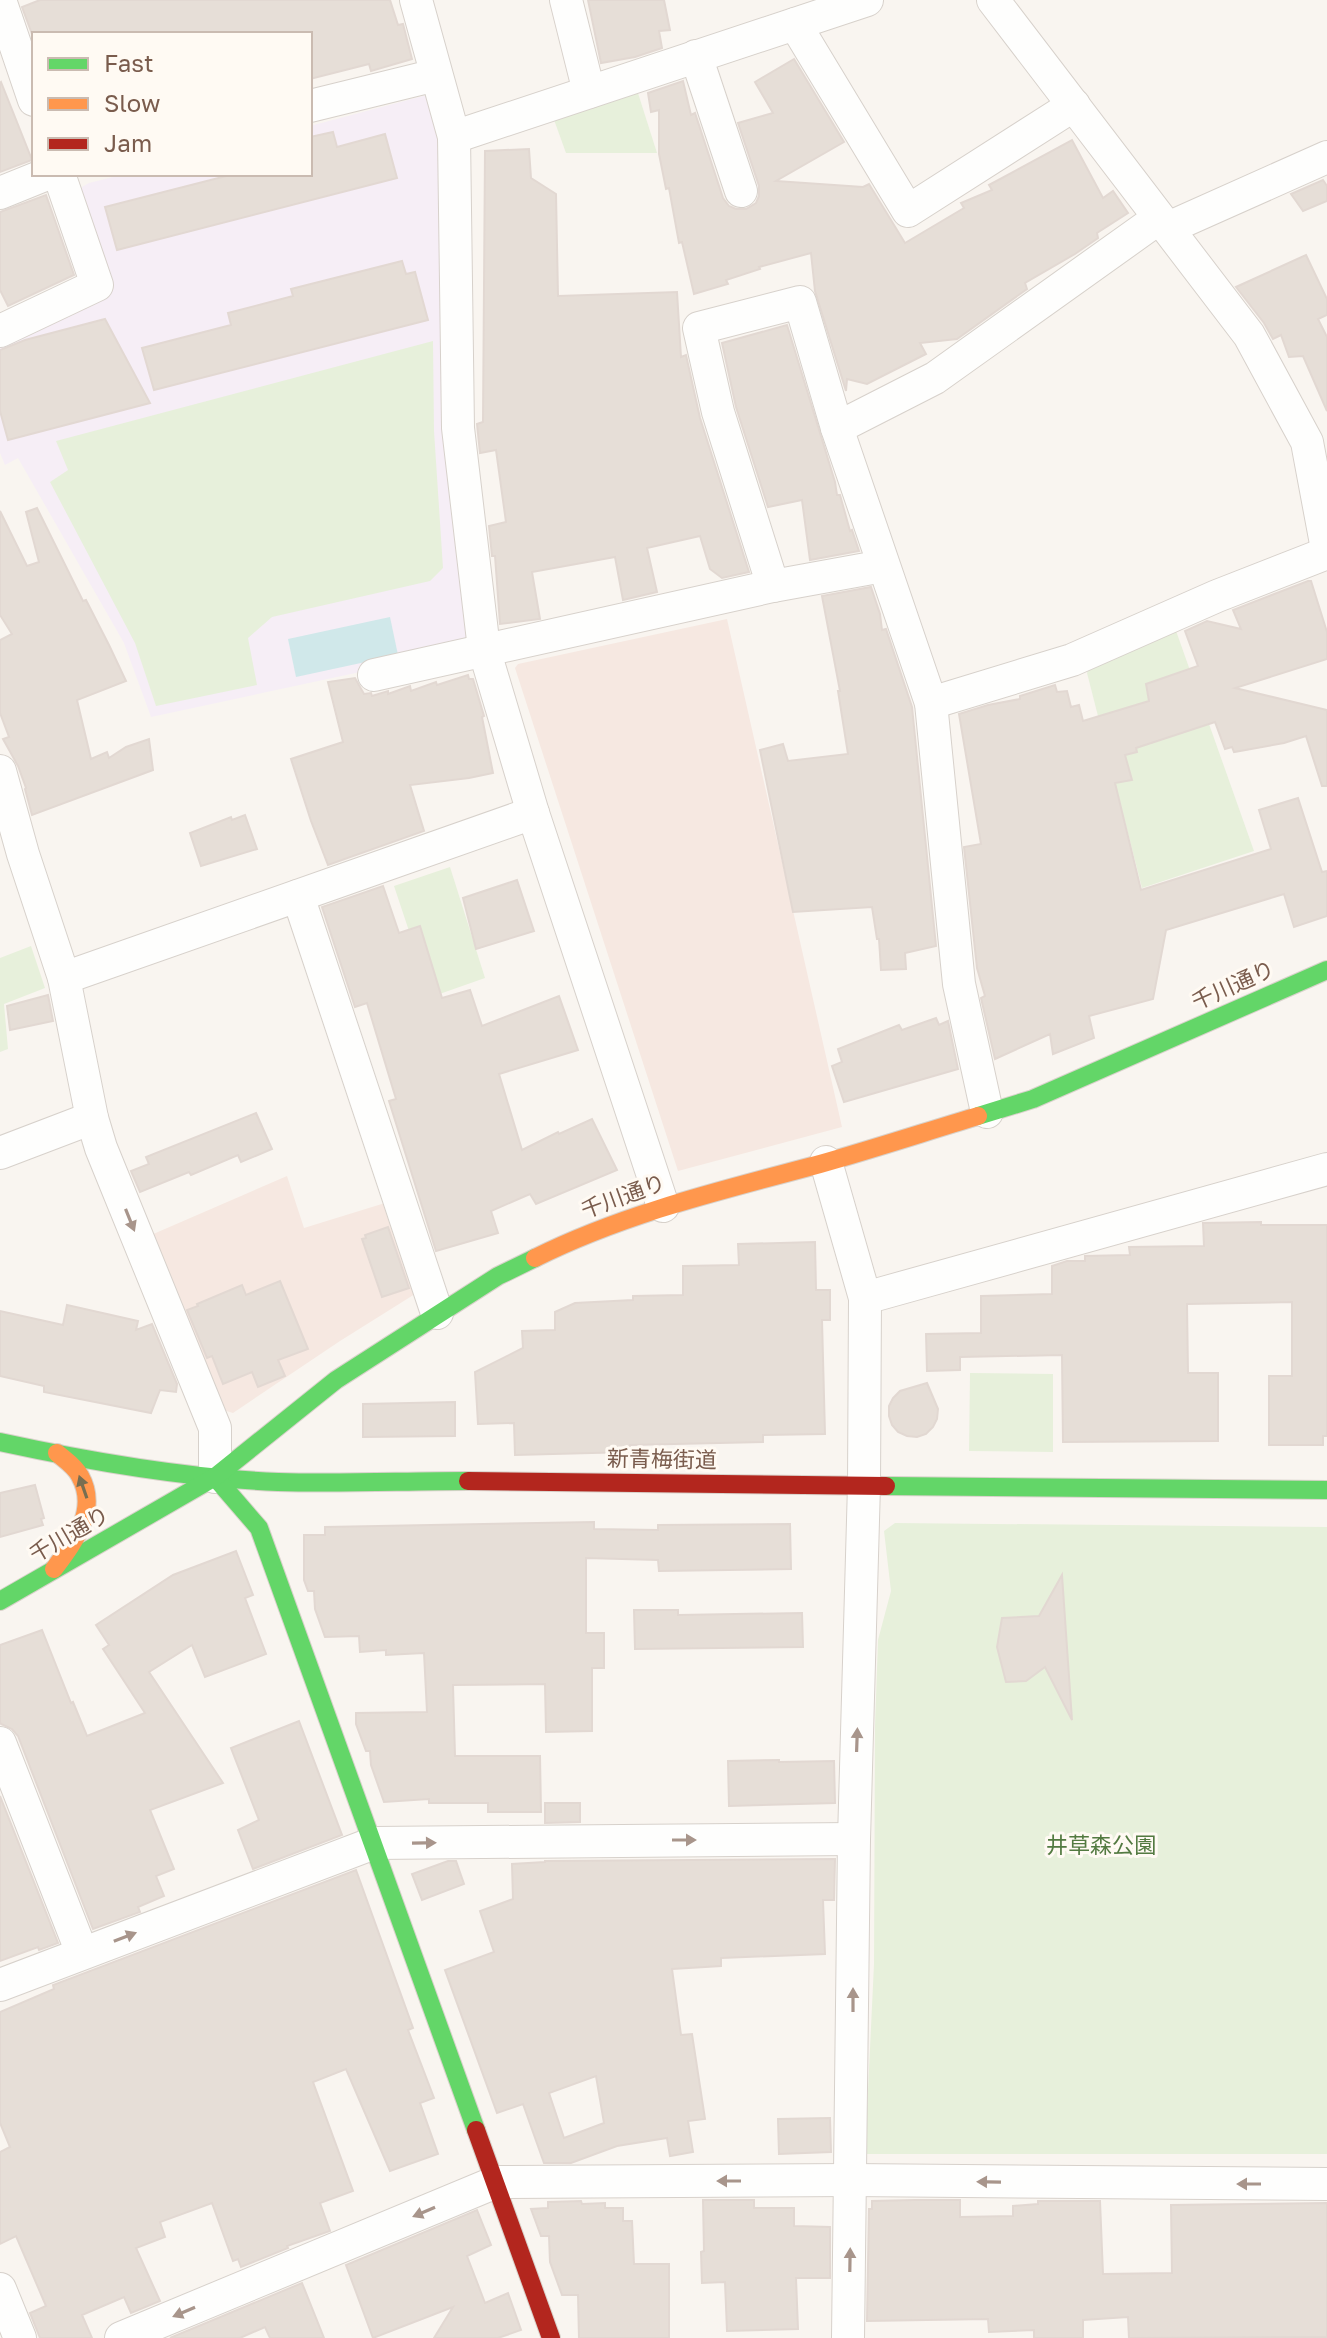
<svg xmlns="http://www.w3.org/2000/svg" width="1327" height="2338" font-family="'Golos Text','Noto Sans JP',sans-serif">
<rect width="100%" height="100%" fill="#f9f5f0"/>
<g fill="#f6e8e1">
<polygon points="727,619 842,1127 678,1171 515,668 518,664"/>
<polygon points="287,1176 304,1228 385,1203 415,1294 340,1341 233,1413 220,1409 151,1235"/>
</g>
<polygon fill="#f6eef6" points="427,95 443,140 472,648 151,717 124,643 18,458 5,465 0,453 0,344 113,289 81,204 80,196 82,187 89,183 125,174 310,174 310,126"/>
<g fill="#e7f0db">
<polygon points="637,90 657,153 566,153 553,117"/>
<polygon points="433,341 434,431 443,568 430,581 272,617 248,638 257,685 156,706 135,643 50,482 68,470 56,441"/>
<polygon points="1175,628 1254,851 1142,888 1087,673 1091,663"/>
<polygon points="450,867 485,978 431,997 394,886"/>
<polygon points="31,946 45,988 4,1004 8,1049 0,1052 0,958"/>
<polygon points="970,1373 1053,1374 1053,1452 969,1451"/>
<polygon points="895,1523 1327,1527 1327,2154 865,2154 874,1964 875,1726 878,1640 891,1591 884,1531"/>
</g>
<polygon fill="#d0e8ea" points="390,617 398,655 296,677 288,639"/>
<g fill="#e6ded7" stroke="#e2d8d2" stroke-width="2" fill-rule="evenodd">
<polygon points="40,0 390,0 398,25 403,24 412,59 371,71 369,64 310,79 310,34 32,34 22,7"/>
<polygon points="588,0 664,0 670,30 659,31 662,48 635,57 601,63"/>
<polygon points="794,59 844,142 776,181 863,187 869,184 905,243 964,208 961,203 992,190 989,185 1072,140 1103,198 1113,191 1128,213 1097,233 1098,238 1075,254 1025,283 1027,289 957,339 920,343 926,354 867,384 847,379 846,391 815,291 811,253 759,267 760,269 726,280 728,284 694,294 682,242 679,243 669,188 666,189 659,154 659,110 651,112 648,93 683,81 691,115 695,113 723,198 729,206 736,209 746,209 756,203 759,196 759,186 738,123 773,113 755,82"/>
<polygon points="1,82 32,160 0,172 0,83"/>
<polygon points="333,132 337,147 385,134 397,178 117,250 105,207 234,174 310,174 310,137"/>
<polygon points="529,149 531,178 556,194 558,296 677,292 681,357 686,355 700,418 749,572 722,578 710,569 700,536 647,548 657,592 623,600 615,557 532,572 540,619 500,624 495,556 492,556 489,526 506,522 496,450 480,453 477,424 483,422 485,151"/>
<polygon points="1323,180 1327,186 1327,201 1303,211 1291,194"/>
<polygon points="46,195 74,275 8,306 0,290 0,212"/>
<polygon points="1306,255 1327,299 1327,315 1318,319 1327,337 1327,411 1303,356 1289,357 1281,335 1273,339 1264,323 1236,287"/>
<polygon points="402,261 406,274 415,272 428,320 154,390 142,348 231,325 228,313 293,296 291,289"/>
<polygon points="105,319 150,403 8,440 0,411 0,350 25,340"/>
<polygon points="787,325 835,482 837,495 840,495 850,531 852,530 859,551 810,560 802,500 768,507 736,407 722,343"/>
<polygon points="37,508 83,601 86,600 109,645 126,681 77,700 91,759 107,752 109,758 126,747 149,739 153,770 32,815 25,789 26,788 18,766 3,739 9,737 0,713 0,640 12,634 0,615 0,511 27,566 39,562 26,512"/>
<polygon points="1308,581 1311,581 1327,632 1327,659 1235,688 1327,710 1327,786 1322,786 1306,736 1284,743 1234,752 1232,747 1225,749 1215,722 1136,748 1137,752 1125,755 1132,780 1115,783 1141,890 1271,849 1259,810 1298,798 1322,872 1327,871 1327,916 1294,927 1284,894 1166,930 1153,999 1089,1016 1094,1038 1053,1054 1050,1034 995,1059 981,998 985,996 977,968 964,847 981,844 959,714 988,705 1020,699 1020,696 1055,685 1057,692 1067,691 1071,707 1079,705 1083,721 1149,701 1146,684 1198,666 1185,631 1207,621 1241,629 1233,610"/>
<polygon points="871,587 880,614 882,630 886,629 912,707 936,946 905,953 906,969 881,970 879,939 877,939 872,907 793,912 760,750 783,744 788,761 848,754 838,691 840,691 822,596"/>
<polygon points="468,675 469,679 473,679 484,716 482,717 493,773 469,778 410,785 424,831 328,865 311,821 291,759 343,742 328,682 355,678 364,694 371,693 372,696 388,691 388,694 410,686 411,691 436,682 437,685"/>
<polygon points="245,815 257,849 201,866 190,833 231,817 232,820"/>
<polygon points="517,880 534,931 476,949 463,898"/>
<polygon points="383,886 399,933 420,926 442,998 470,990 482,1026 559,996 578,1050 499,1074 522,1150 558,1132 559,1134 592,1119 617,1170 536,1204 530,1194 491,1211 498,1233 436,1251 389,1101 396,1099 367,1003 355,1007 322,907"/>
<polygon points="48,995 53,1021 10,1030 7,1006"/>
<polygon points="936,1018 939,1025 948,1021 958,1069 844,1102 832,1066 842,1062 838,1049 899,1025 902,1030"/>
<polygon points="256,1113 272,1149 241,1162 238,1155 191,1175 189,1172 140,1192 131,1171 149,1164 146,1157"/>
<polygon points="1261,1222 1261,1225 1327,1225 1327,1436 1323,1436 1323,1445 1269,1445 1269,1376 1292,1376 1292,1302 1187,1304 1188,1373 1218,1373 1218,1441 1063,1442 1062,1355 960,1357 960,1370 927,1371 926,1334 981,1333 981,1296 1052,1294 1052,1266 1067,1261 1085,1261 1085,1256 1130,1255 1129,1247 1204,1246 1203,1223"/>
<polygon points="388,1227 409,1288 382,1297 362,1239 366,1238 365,1235"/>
<polygon points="815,1242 816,1290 830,1290 830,1320 822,1320 825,1434 763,1435 763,1442 630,1445 630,1452 515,1455 514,1423 478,1424 475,1372 523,1348 522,1331 555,1330 555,1312 575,1303 633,1300 633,1296 683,1295 683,1266 739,1265 738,1244"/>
<polygon points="280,1281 308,1349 278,1360 285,1376 258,1387 252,1372 223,1384 212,1356 207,1358 187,1310 198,1306 197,1304 242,1285 246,1295"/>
<polygon points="67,1305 138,1321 136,1330 152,1324 177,1384 176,1392 160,1390 151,1413 44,1392 44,1386 0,1376 0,1311 63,1325"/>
<polygon points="927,1383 938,1409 937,1419 933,1427 926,1434 917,1437 907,1436 898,1432 892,1425 889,1416 889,1406 893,1398 900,1391"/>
<polygon points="455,1402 455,1436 363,1437 363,1404"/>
<polygon points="35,1485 44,1518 41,1519 43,1525 0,1537 0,1493"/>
<polygon points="594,1522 594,1529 658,1530 658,1525 790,1524 791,1569 659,1571 658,1560 586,1558 586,1633 604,1633 604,1668 592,1668 592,1731 546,1732 545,1684 453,1685 455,1756 540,1756 541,1812 488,1812 488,1803 429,1803 429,1799 384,1802 371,1765 370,1751 366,1751 356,1724 356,1713 427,1712 424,1653 386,1655 386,1650 360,1652 359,1636 325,1637 315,1609 314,1591 308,1591 304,1580 304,1535 325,1535 325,1527"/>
<polygon points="236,1551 253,1595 245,1598 266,1654 205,1677 192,1645 149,1672 223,1783 150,1810 174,1869 156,1876 164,1896 138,1907 140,1912 93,1929 18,1736 12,1729 1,1724 0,1722 0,1645 42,1630 71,1703 73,1702 87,1736 145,1713 103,1649 109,1645 96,1625 173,1575"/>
<polygon points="1062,1575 1072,1720 1045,1667 1026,1681 1006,1682 997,1647 1002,1618 1039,1616"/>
<polygon points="634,1610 678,1610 678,1615 802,1613 803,1647 635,1649"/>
<polygon points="299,1721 342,1835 253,1869 238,1830 259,1820 231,1748"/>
<polygon points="779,1760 779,1762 834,1761 835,1803 729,1806 728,1761"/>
<polygon points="0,1796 58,1943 39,1950 38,1947 0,1961"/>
<polygon points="545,1803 580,1803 580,1822 545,1823"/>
<path d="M835,1859L834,1900H823L825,1954L721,1958V1966L672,1969L681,2035L692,2034L705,2119L688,2121L693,2152L670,2156L667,2138L617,2146L571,2163H544L523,2104L497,2113L445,1970L494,1952L480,1911L513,1899L512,1864L545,1862V1861ZM596,2076L604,2123L564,2138L549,2093Z"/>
<polygon points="448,1861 456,1861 464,1884 422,1900 412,1874"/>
<polygon points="356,1870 413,2028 408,2030 434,2098 420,2103 438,2154 390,2171 346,2069 313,2082 353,2191 320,2203 330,2231 287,2246 288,2248 241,2267 238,2259 233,2261 212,2203 160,2222 165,2237 136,2248 160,2301 131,2313 124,2297 82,2315 92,2338 40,2338 30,2313 46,2306 16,2236 0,2244 0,2152 10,2147 0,2123 0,2012 54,1989 53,1985"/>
<polygon points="830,2118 831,2152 779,2154 778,2119"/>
<polygon points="703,2200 754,2200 754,2208 794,2208 794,2226 830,2227 830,2278 796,2278 798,2329 727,2331 725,2282 702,2283 701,2252 704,2251"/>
<polygon points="915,2200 960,2200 960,2217 1013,2216 1013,2206 1038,2204 1038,2201 1100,2201 1103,2274 1172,2273 1171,2205 1327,2203 1327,2337 1129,2338 1128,2317 1083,2320 1083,2338 1034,2338 1034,2330 989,2332 988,2319 867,2321 869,2209 872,2209 872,2201"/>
<polygon points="581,2201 582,2204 605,2203 605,2208 623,2208 623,2221 632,2221 634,2264 669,2264 669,2338 579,2338 578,2295 562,2295 550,2262 549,2236 541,2236 531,2209 548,2208 548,2202"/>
<polygon points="477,2210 491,2245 467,2256 485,2303 508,2293 521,2330 498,2338 434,2338 453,2307 373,2338 346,2265"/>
<polygon points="302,2283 324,2338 270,2338 265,2327 240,2338 170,2338"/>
</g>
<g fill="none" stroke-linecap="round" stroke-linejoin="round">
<defs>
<g id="street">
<polyline points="0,0 34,100"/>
<polyline points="416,0 454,137 458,428 484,649 533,813 663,1206"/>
<polyline points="566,0 589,92"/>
<polyline points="993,0 1249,335 1307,442 1327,549"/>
<polyline points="795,24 908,211 1074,105"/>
<polyline points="696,56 741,191"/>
<polyline points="310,106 436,75"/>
<polyline points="454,137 867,0"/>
<polyline points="0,193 47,174"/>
<polyline points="1168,228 1327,157"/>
<polyline points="0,331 97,285 59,174"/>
<polyline points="773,586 718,412 699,328 800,302 837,428"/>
<polyline points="374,675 773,586 883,566"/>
<polyline points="931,703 1072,660 1217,596 1327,553"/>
<polyline points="0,771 23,854 64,978 92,1118 101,1148 215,1428 215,1477"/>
<polyline points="298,896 437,1313"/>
<polyline points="64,978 533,813"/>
<polyline points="987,1112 959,984 931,703 837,428 935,378 1159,218"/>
<polyline points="0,1153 92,1118"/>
<polyline points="826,1162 865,1298 864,1485 854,1839 848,2338"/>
<polyline points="865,1298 1327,1169"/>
<polyline points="0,1743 82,1953"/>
<polyline points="0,1985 374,1843 854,1839"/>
<polyline points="0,2289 20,2338"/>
<polyline points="121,2338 496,2182 852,2180 1327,2184"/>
</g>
<g id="fast">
<polyline points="978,1116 1033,1099 1327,970"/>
<path d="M0,1442C92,1462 184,1478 278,1482C341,1484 404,1481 468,1481"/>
<polyline points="215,1477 259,1528 476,2130"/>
<polyline points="886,1486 1327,1490"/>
<polyline points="0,1601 215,1477 336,1380 498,1276 535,1258"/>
</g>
<g id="slow">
<path d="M535,1258C625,1213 723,1190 820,1164C873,1149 925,1132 978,1116"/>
<path d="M54,1569C74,1542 99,1510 80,1476C75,1466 65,1460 57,1453"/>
</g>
<g id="jam">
<polyline points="468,1481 886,1486"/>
<polyline points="476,2130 551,2338"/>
</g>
</defs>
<use href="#street" stroke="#d7d1cb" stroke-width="34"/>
<use href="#fast" stroke="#d9d2cb" stroke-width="20"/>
<use href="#slow" stroke="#d9d2cb" stroke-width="20"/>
<use href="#jam" stroke="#d9d2cb" stroke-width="20"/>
<use href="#street" stroke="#fefefd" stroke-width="32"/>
<use href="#fast" stroke="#63d668" stroke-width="18"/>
<use href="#slow" stroke="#ff974d" stroke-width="18"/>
<use href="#jam" stroke="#b3261e" stroke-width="18"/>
</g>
<defs><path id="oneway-solid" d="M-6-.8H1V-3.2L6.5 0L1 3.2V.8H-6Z" transform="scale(2)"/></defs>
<g fill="#a8958b">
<use href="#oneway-solid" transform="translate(130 1220) rotate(68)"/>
<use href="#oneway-solid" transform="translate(857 1740) rotate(-88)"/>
<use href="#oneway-solid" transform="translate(684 1840)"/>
<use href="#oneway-solid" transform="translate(424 1843) rotate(-1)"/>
<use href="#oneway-solid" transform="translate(125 1937) rotate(-21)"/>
<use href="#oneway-solid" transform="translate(853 2000) rotate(-90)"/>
<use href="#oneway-solid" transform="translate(729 2181) rotate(180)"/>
<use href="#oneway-solid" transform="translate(989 2182) rotate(-179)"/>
<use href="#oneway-solid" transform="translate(1249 2184) rotate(-180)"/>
<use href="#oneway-solid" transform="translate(424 2212) rotate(157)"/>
<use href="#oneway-solid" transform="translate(850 2260) rotate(-89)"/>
<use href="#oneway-solid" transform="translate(184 2312) rotate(157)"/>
</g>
<use fill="#776e51" href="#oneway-solid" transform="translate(83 1487) rotate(-109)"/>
<g text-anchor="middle" stroke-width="6" stroke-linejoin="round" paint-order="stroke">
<g font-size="22" fill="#7a5c4d" stroke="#fffaf3">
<text transform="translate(1233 985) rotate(-24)" y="8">千川通り</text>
<text transform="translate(623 1196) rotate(-20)" y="8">千川通り</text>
<text transform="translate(662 1459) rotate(1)" y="8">新青梅街道</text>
<text transform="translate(69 1534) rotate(-30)" y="8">千川通り</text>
</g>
<g font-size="22" fill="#537a41" stroke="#fffaf3">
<text x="1101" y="1853">井草森公園</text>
</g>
</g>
<rect x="32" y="32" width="280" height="144" fill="#fffaf3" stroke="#cabbb1" stroke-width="2"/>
<rect x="48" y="58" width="40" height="12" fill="#63d668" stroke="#cabbb1" stroke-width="2"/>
<text x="104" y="72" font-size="24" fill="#7a5c4d">Fast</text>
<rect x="48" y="98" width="40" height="12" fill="#ff974d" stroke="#cabbb1" stroke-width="2"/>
<text x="104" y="112" font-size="24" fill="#7a5c4d">Slow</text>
<rect x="48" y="138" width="40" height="12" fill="#b3261e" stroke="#cabbb1" stroke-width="2"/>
<text x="104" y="152" font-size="24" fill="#7a5c4d">Jam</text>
</svg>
